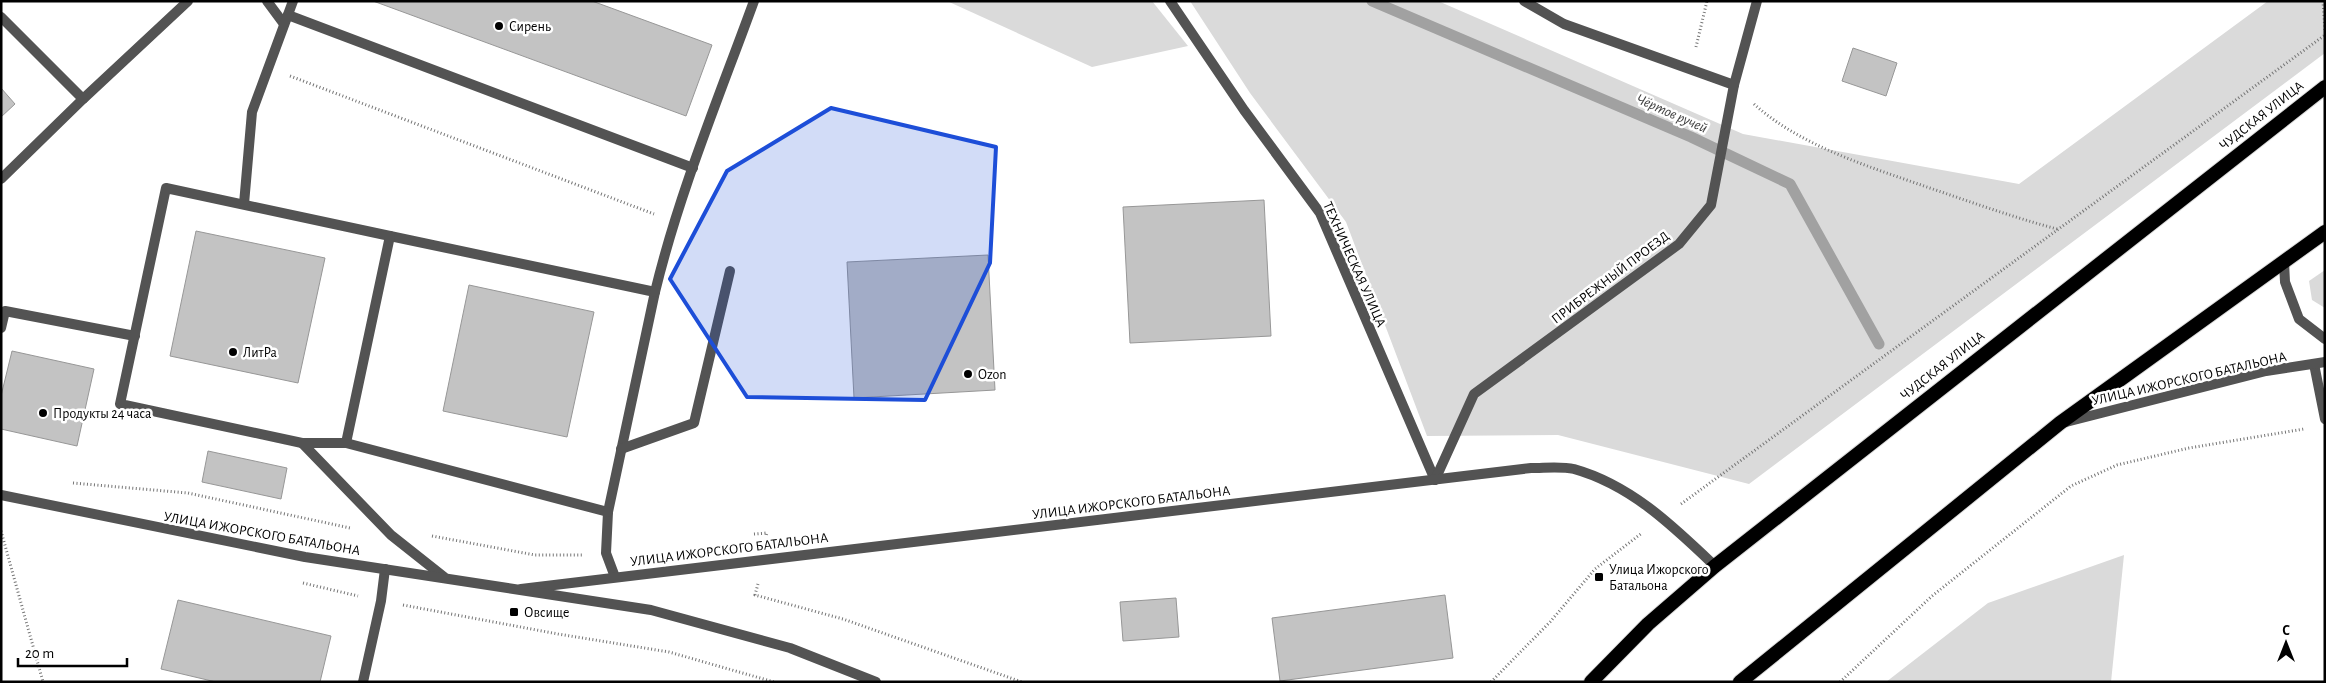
<svg xmlns="http://www.w3.org/2000/svg" width="2326" height="683" font-family="'Alegreya Sans',sans-serif">
<rect width="100%" height="100%" fill="#fff"/>
<g fill="#dadada">
<polygon points="947,1 1152,1 1188,46 1092,67"/>
<polygon points="1190,1 1438,1 1743,134 2019,184 2268,1 2325,1 2325,53 1749,484 1558,435 1427,436 1346,222 1250,93"/>
<polygon points="2325,270 2325,308 2312,300 2309,281"/>
<polygon points="2124,555 2111,682 1886,682 1988,603"/>
</g>
<g fill="none" stroke-linecap="round" stroke-linejoin="round">
<polyline stroke="#a1a1a1" stroke-width="11" points="1372,1 1691,137 1790,184 1879,344"/>
</g>
<g fill="#c3c3c3" stroke="#979797">
<polygon points="373,1 592,1 712,45 686,116"/>
<polygon points="1853,48 1897,63 1886,96 1842,81"/>
<polygon points="1,88 15,104 1,117"/>
<polygon points="1264,200 1271,336 1130,343 1123,207"/>
<polygon points="196,231 325,258 298,383 170,356"/>
<polygon points="988,255 995,390 854,398 847,262"/>
<polygon points="469,285 594,312 567,437 443,411"/>
<polygon points="12,351 94,369 77,446 1,429 1,396"/>
<polygon points="208,451 287,468 281,499 202,482"/>
<polygon points="1445,595 1453,658 1280,681 1272,618"/>
<polygon points="1176,598 1179,637 1123,641 1120,602"/>
<polygon points="178,600 331,636 320,682 216,682 161,669"/>
</g>
<g fill="none" stroke-linecap="round" stroke-linejoin="round">
<defs>
<g id="trunk">
<polyline points="1591,682 1648,624 1715,566 2325,87"/>
<polyline points="1740,682 2060,423 2325,232"/>
</g>
</defs>
<use href="#trunk" stroke="#dbdbdb" stroke-width="16"/>
<g stroke="#757575" stroke-width="3" stroke-dasharray="1 2.5" stroke-linecap="butt">
<polyline points="2323,1 2325,31"/>
<polyline points="1696,47 1707,1"/>
<polyline points="290,76 654,214"/>
<path d="M1754,104C1799,145 1867,166 1924,186C1968,201 2012,217 2057,229"/>
<polyline points="73,483 188,493 350,528"/>
<polyline points="1681,504 2325,35"/>
<polyline points="1,531 43,682"/>
<polyline points="754,534 767,533 766,536"/>
<polyline points="432,536 535,555 582,555"/>
<polyline points="303,583 358,596"/>
<polyline points="758,584 755,595 843,619 1022,682"/>
<polyline points="403,605 558,634 669,652 774,682"/>
<polyline points="1491,682 1550,622 1595,569 1642,533"/>
<polyline points="1840,682 1932,596 2071,486 2117,465 2189,448 2304,429"/>
</g>
<g stroke="#535353" stroke-width="10">
<polyline points="267,1 284,24"/>
<polyline points="1524,1 1564,24 1734,85"/>
<polyline points="288,15 693,168"/>
<polyline points="1,17 83,99"/>
<polyline points="1,179 83,99 188,1"/>
<polyline points="244,204 252,112 293,1"/>
<polyline points="390,236 655,292 608,512 606,553 615,577"/>
<polyline points="2284,262 2285,282 2299,319 2325,339"/>
<path d="M655,292C679,193 719,97 754,1"/>
<polyline points="1,328 5,311 135,336"/>
<polyline points="2314,364 2325,419"/>
<polyline points="302,443 391,535 444,577"/>
<polyline points="346,443 390,236 166,188 120,404 302,443 346,443 608,512"/>
<polyline points="621,449 694,423 730,271"/>
<polyline points="363,682 381,601 385,569"/>
</g>
<g stroke="#535353" stroke-width="10">
<polyline points="1170,1 1244,110 1320,213 1435,480"/>
<polyline points="2066,422 2266,371 2325,362"/>
<polyline points="1435,480 1474,394 1679,244 1711,205 1734,85 1757,1"/>
<path d="M521,589L1531,468C1545,468 1561,466 1574,469C1631,485 1673,526 1715,566"/>
</g>
<polyline stroke="#535353" stroke-width="10" points="1,495 305,557 651,610 790,648 876,682"/>
<use href="#trunk" stroke="#000" stroke-width="14"/>
</g>
<path fill="#1d4ed8" fill-opacity="0.2" stroke="#1d4ed8" stroke-width="4" stroke-linejoin="round" d="M831,108L996,147L990,263L925,400L747,397L670,279L727,171Z"/>
<g fill="#000" stroke="#fff" stroke-width="2">
<circle cx="499" cy="26" r="5"/>
<circle cx="233" cy="352" r="5"/>
<circle cx="968" cy="374" r="5"/>
<circle cx="43" cy="413" r="5"/>
<rect x="1594" y="572" width="10" height="10" rx="2.5"/>
<rect x="509" y="607" width="10" height="10" rx="2.5"/>
</g>
<g text-anchor="middle" stroke-width="5" stroke-linejoin="round" paint-order="stroke">
<g font-size="14" fill="#000" stroke="#fff" text-anchor="start">
<text x="509" y="31">Сирень</text>
<text x="243" y="357">ЛитРа</text>
<text x="978" y="379">Ozon</text>
<text x="53" y="418">Продукты 24 часа</text>
<text x="1609" y="574">Улица Ижорского<tspan x="1609" dy="16">Батальона</tspan></text>
<text x="524" y="617">Овсище</text>
</g>
<g font-size="14" fill="#000" stroke="#fff">
<text transform="translate(2261 115) rotate(-38)" y="5">ЧУДСКАЯ УЛИЦА</text>
<text transform="translate(1355 264) rotate(66)" y="5">ТЕХНИЧЕСКАЯ УЛИЦА</text>
<text transform="translate(1610 277) rotate(-37)" y="5">ПРИБРЕЖНЫЙ ПРОЕЗД</text>
<text transform="translate(1942 365) rotate(-38)" y="5">ЧУДСКАЯ УЛИЦА</text>
<text transform="translate(2189 378) rotate(-13)" y="5">УЛИЦА ИЖОРСКОГО БАТАЛЬОНА</text>
<text transform="translate(1131 502) rotate(-7)" y="5">УЛИЦА ИЖОРСКОГО БАТАЛЬОНА</text>
<text transform="translate(262 533) rotate(10)" y="5">УЛИЦА ИЖОРСКОГО БАТАЛЬОНА</text>
<text transform="translate(729 549) rotate(-7)" y="5">УЛИЦА ИЖОРСКОГО БАТАЛЬОНА</text>
</g>
<g font-size="15" font-style="italic" fill="#424242" stroke="#fff">
<text transform="translate(1672 113) rotate(24)" y="5">Чёртов ручей</text>
</g>
</g>
<rect width="2326" height="683" fill="none" stroke="#000000" stroke-width="5"/>
<g transform="translate(2286 643)" stroke="#ffffff" stroke-width="4" paint-order="stroke">
<path d="M0-4L9 19L0 12L-9 19Z" fill="#000000"/>
<text y="-8" font-size="14" font-weight="bold" text-anchor="middle" fill="#000000">С</text>
</g>
<path d="M18 658v8h109v-8" fill="none" stroke="#000000" stroke-width="2.5"/>
<text x="25" y="658" font-size="15" fill="#000000" stroke="#ffffff" stroke-width="4" paint-order="stroke">20 m</text>
</svg>
